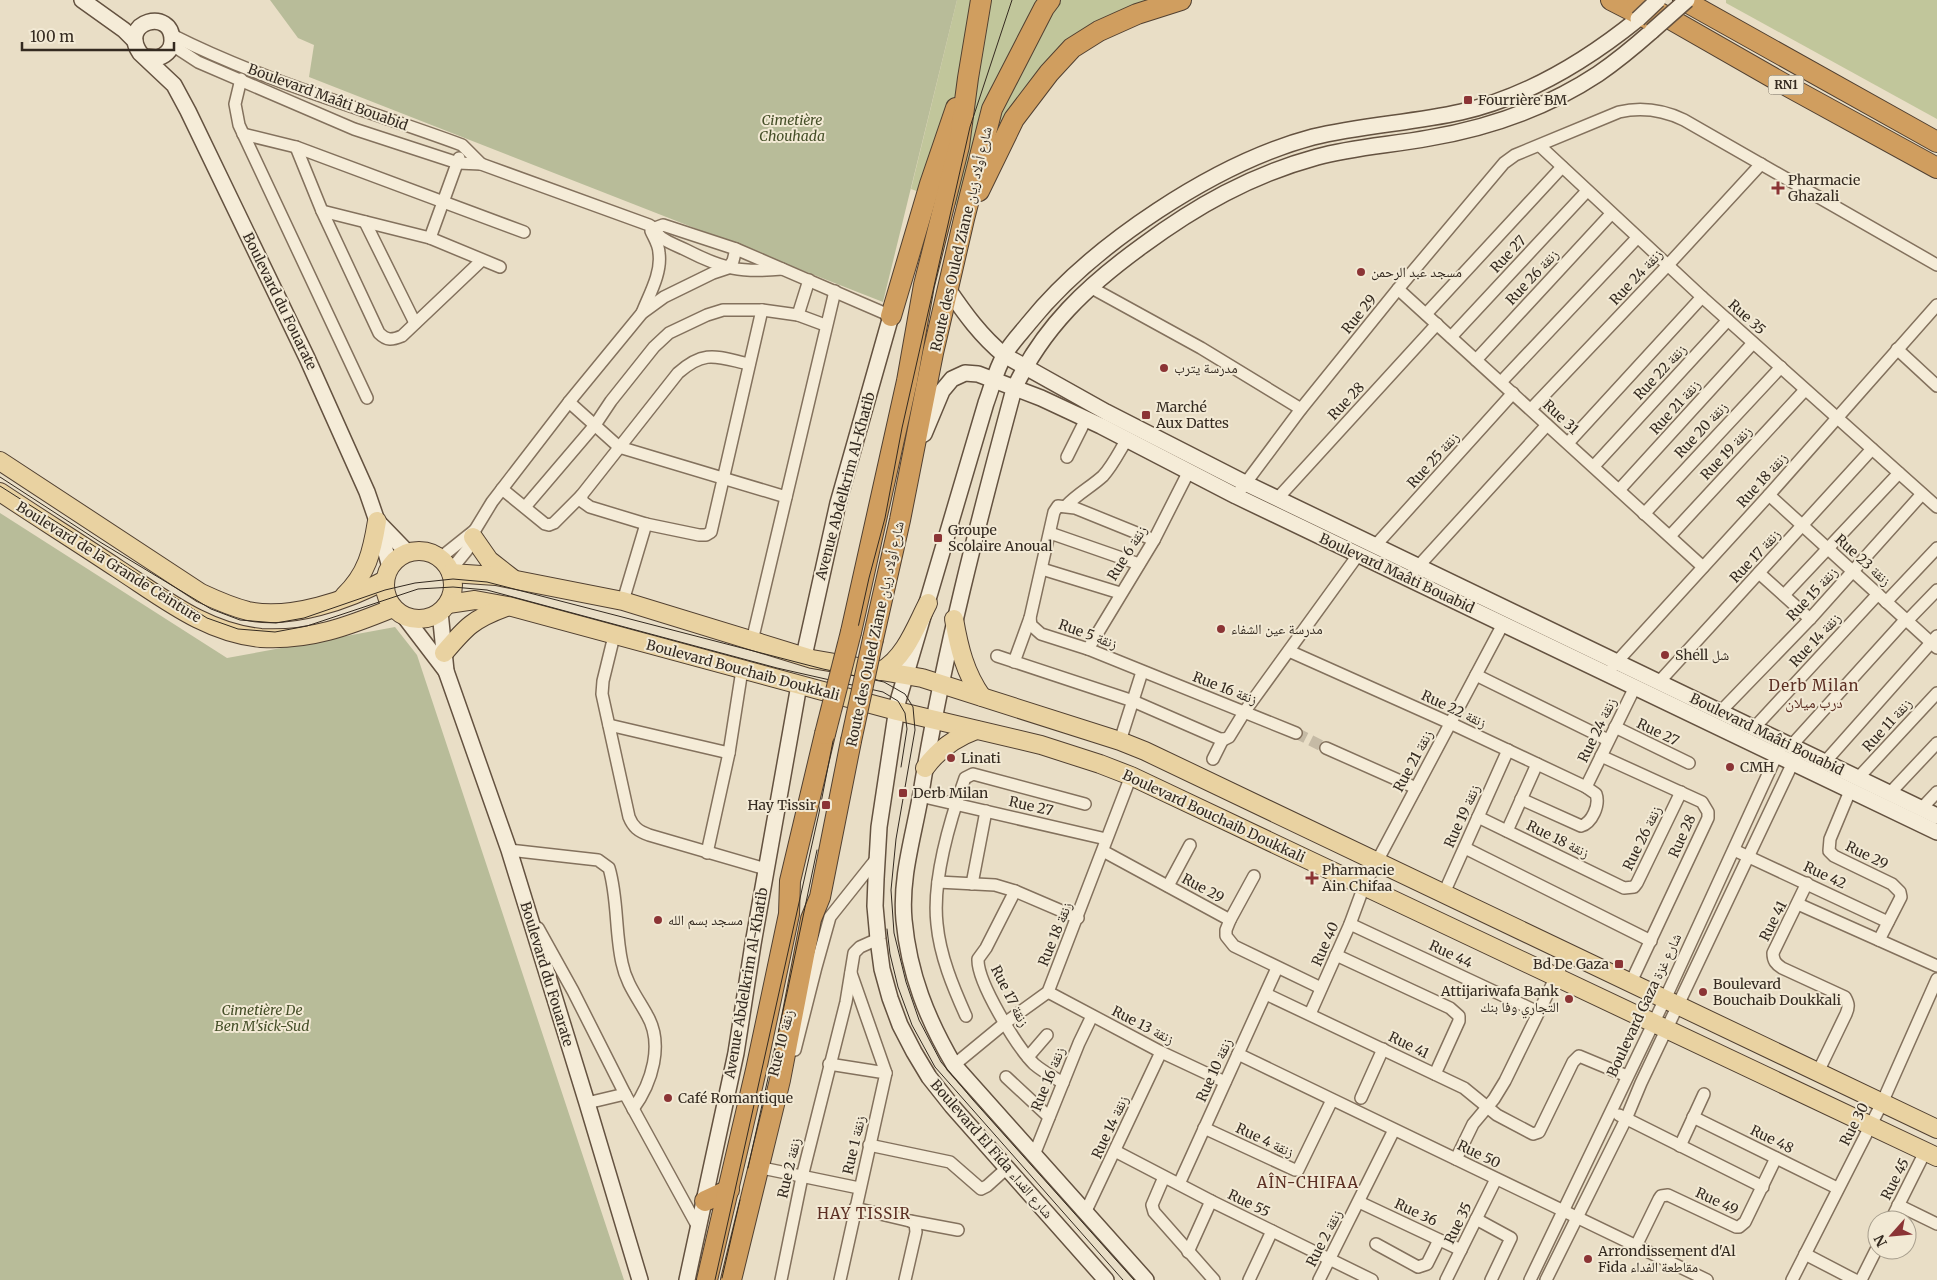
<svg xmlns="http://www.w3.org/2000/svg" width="1937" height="1280" font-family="Merriweather,'Noto Naskh Arabic',serif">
<rect width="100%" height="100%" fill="#e9dec6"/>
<g fill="#c1c69b">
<polygon points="957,0 1193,0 1113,24 1052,64 967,209 911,189"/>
<polygon points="1726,0 1937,0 1937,119 1726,3"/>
</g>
<g fill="#b8bc99">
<polygon points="270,0 957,0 883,302 309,77 314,45 298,38"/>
<polygon points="0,513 227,658 395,627 417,655 624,1280 0,1280"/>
</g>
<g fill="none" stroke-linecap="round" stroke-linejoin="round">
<polyline stroke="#c5baa5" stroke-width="11" stroke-dasharray="11 5.5" stroke-linecap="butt" points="1296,733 1326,748"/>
<defs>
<g id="street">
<path d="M172,35C265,82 365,109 462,145L481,164"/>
<path d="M172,45L198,62L354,129L458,163L481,164L649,225C655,228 656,234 662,238C669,243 678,246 686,250C723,269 741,273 782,269"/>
<polyline points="241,79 235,104 239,125 367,398"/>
<polyline points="243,134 296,147 524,232"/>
<polyline points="1540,146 1702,297 1937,507"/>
<path d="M296,147L322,211L379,333C387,341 392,340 402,336L481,261"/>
<polyline points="322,211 430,238 500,267"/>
<polyline points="365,222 415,323"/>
<polyline points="655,228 663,225 736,249 891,316"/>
<polyline points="430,238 459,158"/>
<polyline points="1090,287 1201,348 1301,409"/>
<polyline points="1398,289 1703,567"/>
<path d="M642,313C649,295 662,273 659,253C659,245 654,238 651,231"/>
<polyline points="1426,314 1562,167"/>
<polyline points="798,315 809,280"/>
<polyline points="1451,337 1587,191"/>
<polyline points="1897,349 1937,386"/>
<polyline points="1476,360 1611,214"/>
<polyline points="1501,382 1637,238"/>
<polyline points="569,402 619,447 786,497"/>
<polyline points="1531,409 1668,265 1761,164"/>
<polyline points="1568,443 1702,297"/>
<polyline points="1067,457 1086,419"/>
<polyline points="1594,466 1728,320"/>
<path d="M502,489L545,524L549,525L554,523L581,496L678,373C705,349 717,357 749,364"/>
<polyline points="1619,490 1753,343"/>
<polyline points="1769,495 1937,648"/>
<polyline points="581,496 583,502 590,507 646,524 699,535 706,535 711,532 762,310"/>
<path d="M1236,496L1301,409L1398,289L1504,163L1515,155L1619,112C1641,107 1663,110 1684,120L1937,265"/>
<polyline points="1277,499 1437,324"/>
<path d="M1066,506C1077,494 1091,487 1103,476C1113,465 1119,452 1127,439"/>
<polyline points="525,507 595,425 611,401 654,347 669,333 707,315 723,310 762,310 798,315 825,325"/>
<polyline points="1644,514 1781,367"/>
<polyline points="1050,533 1139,564"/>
<polyline points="1670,536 1805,390"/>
<polyline points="1375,546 1513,393"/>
<polyline points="440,558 475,530"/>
<polyline points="1042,569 1120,593"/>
<polyline points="450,571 467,550 475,530 492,502 569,402 642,313 664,297 713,273 728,268 733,261 736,249"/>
<polyline points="1414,571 1547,425"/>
<polyline points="1759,573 1810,619"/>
<polyline points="1784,595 1899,473"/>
<polyline points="623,601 646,524"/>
<polyline points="1886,602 1937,548"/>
<polyline points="1030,618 1031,625 1041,634 1088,649 1296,733"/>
<polyline points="1907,621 1937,590"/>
<path d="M614,636L603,681L602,694L629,817C633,827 638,831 649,835L766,869"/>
<polyline points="752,641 835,291"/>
<polyline points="1088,649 1154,540 1189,471"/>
<path d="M1289,651L1450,723L1586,787L1596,794C1600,805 1592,823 1581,826L1521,799"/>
<polyline points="997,656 1133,701 1220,739 1225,739 1229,737 1245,711 1358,555"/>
<polyline points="1014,662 1030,618 1054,512 1058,506 1075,508 1154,540"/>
<polyline points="1613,666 1769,495 1937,305"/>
<polyline points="1476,675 1608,740"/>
<polyline points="1659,682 1872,449"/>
<polyline points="1720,712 1810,619 1922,494"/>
<polyline points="609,725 729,753 742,670"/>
<polyline points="1615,727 1689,763"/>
<polyline points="1754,728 1878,594"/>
<polyline points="1120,741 1142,672"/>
<polyline points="1791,746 1906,619"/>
<polyline points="1326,748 1416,788"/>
<polyline points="1601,756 1702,802 1708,812 1708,818 1631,982"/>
<polyline points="1213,759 1223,739"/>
<polyline points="1825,762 1937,636"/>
<polyline points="1858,778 1937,693"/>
<polyline points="1586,787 1635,687"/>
<polyline points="1850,791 1830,839 1829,851 1834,856 1892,884 1900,892 1901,897 1879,940"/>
<polyline points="1889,794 1937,743"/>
<polyline points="920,796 1106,839"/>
<polyline points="1921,809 1937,792"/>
<polyline points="1478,817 1624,888 1634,887 1637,883 1681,792"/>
<polyline points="1507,831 1537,764"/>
<polyline points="1465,848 1651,941"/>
<path d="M509,850L598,860L609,868C618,898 615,932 622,963C626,983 637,997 647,1015C664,1044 652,1083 633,1109"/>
<polyline points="1734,850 1888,922"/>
<polyline points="1103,851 1230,920 1226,930 1226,936 1234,946 1321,988"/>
<polyline points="707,853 729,753"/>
<polyline points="938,882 995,885 1015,891 1078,918"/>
<path d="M1807,883L1773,953C1773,961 1776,964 1782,968L1845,997C1849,1004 1849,1007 1846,1014L1818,1072"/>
<polyline points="972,884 986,811"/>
<polyline points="1168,886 1190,845"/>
<path d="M1015,891L986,948L978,959C977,982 1017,1047 1034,1064C1042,1071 1053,1077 1063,1083"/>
<polyline points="1444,893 1508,750"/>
<polyline points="1798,904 1937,966"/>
<polyline points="1230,920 1254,876"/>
<polyline points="1350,924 1538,1012"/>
<polyline points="538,928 573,991 625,1094 699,1229"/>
<polyline points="1336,955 1450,1008 1459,1016 1459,1021 1435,1074"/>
<polyline points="851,973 886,1073"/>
<polyline points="1048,992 1161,1052 1225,1082"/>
<polyline points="1266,994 1464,1088 1497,1115 1533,1134 1539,1132 1573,1062 1579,1056 1627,1076"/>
<polyline points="1310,1014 1350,924 1364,886 1503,624"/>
<path d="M966,1016C953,987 940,956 937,924C932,880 950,820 965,778L973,774L1085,804"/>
<polyline points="795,1050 816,967 830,917 877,858"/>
<polyline points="1238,1054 1707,1280"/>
<polyline points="1028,1057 1047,1035"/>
<polyline points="829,1064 886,1073 840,1280"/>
<polyline points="954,1065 1005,1023 1048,992 1131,776"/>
<polyline points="1006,1077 1049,1117"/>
<polyline points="1361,1098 1383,1049"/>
<polyline points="587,1103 625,1094"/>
<polyline points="1619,1115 1763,1187"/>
<polyline points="1693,1117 1837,1188"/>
<polyline points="1204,1128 1295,1170 1298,1170 1332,1100"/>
<polyline points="869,1145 950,1162 981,1189 987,1186 1007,1168"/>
<polyline points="1680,1146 1704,1094"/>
<polyline points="1115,1151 1211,1201 1372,1280"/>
<polyline points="1034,1155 1079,1043 1092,1016"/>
<polyline points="1456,1159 1473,1124 1494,1099 1505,1081 1568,952"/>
<polyline points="767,1169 859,1188"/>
<polyline points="1164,1177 1152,1205 1154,1212 1214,1280"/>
<polyline points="1179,1184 1277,968"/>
<polyline points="1359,1202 1461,1250"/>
<polyline points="1898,1205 1937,1224"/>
<polyline points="855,1208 910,1221 958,1230"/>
<polyline points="1085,1213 1161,1052"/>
<polyline points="1476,1219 1511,1238 1491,1280"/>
<polyline points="1891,1220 1925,1152"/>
<polyline points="1376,1244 1418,1267 1427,1264 1439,1240"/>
<polyline points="1636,1246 1659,1199 1661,1196 1668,1195 1736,1227 1739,1227 1745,1222 1776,1158"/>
<polyline points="1188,1252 1211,1201"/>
<polyline points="1805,1254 1855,1280"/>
<polyline points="781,1280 802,1177 846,1002 854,953 860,947 878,939"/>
<polyline points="905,1280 916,1232 915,1223 910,1221"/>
<polyline points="1249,1280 1272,1231"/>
<polyline points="1319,1280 1394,1130"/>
<polyline points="1446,1280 1496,1179"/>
<polyline points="1530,1280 1665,999 1780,748"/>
<polyline points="1546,1280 1626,1119 1641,1083 1796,756"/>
<polyline points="1792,1280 1882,1103 1937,979"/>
<polyline points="1861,1280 1877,1248"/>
</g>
<g id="secondary">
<polyline points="82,0 124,30 135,41"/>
<path d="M145,57L158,58C166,55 172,50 172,41C173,7 118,21 140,53L174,85L188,111L307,358L367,492L377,521L390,567"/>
<path d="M948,289C965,314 981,336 1004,355L1106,412L1245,483L1937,816"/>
<polyline points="924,434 942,391 952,379 965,373 978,374 1041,398 1101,426 1236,496 1937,832"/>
<polyline points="378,522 408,553"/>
<polyline points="440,612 446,671 509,850 587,1103 640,1280"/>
<polyline points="404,616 446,671"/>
<polyline points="804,656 838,503 891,316"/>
<polyline points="687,1280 736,1053 753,944 799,685"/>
<path d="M1106,1280L952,1106L929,1077L914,1052L900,1025L890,998L882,969L878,939L875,906L876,879L879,827L898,701L986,403C992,387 996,369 1005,354C1011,343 1021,333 1029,323C1092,245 1215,163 1313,137C1362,125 1412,123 1461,112C1527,97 1586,61 1638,19"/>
<path d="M1146,1280L954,1065C927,1019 909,974 904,920C900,877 914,835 921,793C943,656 978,523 1014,389C1043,327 1087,286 1142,246C1196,206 1251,175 1317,157C1353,147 1391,145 1429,138C1488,128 1548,107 1598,74C1617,61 1635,46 1652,31"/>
</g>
<g id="primary">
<path d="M0,461L201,593C216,600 232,607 248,611C290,620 349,600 385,580"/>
<path d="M0,492C39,518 79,543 118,569C163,598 206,633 261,638C309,641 349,626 393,608"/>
<polyline points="473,537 489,560 512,578"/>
<circle cx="419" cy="585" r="34"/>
<polyline points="451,573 496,576 623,601 812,659 922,678 1120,741 1145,751 1937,1129"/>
<path d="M344,596C367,574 372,552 377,521"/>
<polyline points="448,604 475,600 508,606 897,711 1041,745 1100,764 1131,776 1937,1157"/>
<path d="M954,619C959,648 965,673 982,697"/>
<path d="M444,653C466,627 473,619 506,607"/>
<path d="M881,671C905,658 916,626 928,603"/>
<path d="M925,768C938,750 954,738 976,730"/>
</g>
<g id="highway">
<polyline points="1611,0 1650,20"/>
<polyline points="1637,0 1791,88 1937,168"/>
<polyline points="1683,0 1937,142"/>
<polyline points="979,191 1014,119 1049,73 1072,48 1099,31 1137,14 1181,0"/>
<polyline points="891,316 930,184 956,108"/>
<polyline points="851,632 907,381 924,285 959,146 968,78 981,0"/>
<polyline points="873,639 900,520 933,353 964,219 992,109 1044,8 1050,0"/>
<polyline points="705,1201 729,1190"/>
<polyline points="707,1280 756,1070 789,914 790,881 825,734"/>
<polyline points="731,1280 780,1080 811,919 820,897 851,741"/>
</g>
</defs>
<use href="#street" stroke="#83715d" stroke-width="14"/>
<use href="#secondary" stroke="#645240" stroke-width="18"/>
<use href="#primary" stroke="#514031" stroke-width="20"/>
<use href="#highway" stroke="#514031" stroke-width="22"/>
<use href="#street" stroke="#f5ecd8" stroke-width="11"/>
<use href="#secondary" stroke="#f5ecd8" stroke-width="15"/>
<use href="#primary" stroke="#e9d2a1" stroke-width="18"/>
<use href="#highway" stroke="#d09e5f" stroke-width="20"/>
<g stroke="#342a20" stroke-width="1">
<polyline points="0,477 100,542 211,609 240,620 276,623 304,618 385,590 415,583 453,579 487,582 823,669 884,682 905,694 913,707 915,730 896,839 891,890 894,933 906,982 919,1020 941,1062 973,1100 1134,1280"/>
<polyline points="0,486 207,618 238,629 275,632 307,626 418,589 453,587 487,590 777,668 883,692 898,701 905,713 907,729 901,767"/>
<polyline points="887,929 890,954 898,987 912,1025 935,1067 1123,1280"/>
<polyline points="748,1168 787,993 817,850"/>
<polyline points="722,1278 740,1200"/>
<polyline points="715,1280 819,813 834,736 869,578 885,518 902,428 970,127 1012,0"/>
</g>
<defs>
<g id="secondary-bridge">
<polyline points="1638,19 1658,0"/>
<polyline points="1652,31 1687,0"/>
</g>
<g id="highway-bridge">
<polyline points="825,734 851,632"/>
<polyline points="851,741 873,639"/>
</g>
</defs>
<use href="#secondary-bridge" stroke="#645240" stroke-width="18" stroke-linecap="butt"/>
<use href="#highway-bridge" stroke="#514031" stroke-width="22" stroke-linecap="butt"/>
<use href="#secondary-bridge" stroke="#f5ecd8" stroke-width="15"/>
<use href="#highway-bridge" stroke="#d09e5f" stroke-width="20"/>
</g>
<g fill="#8b3435" stroke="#f2e9d4" stroke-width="2">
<rect x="1463" y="95" width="10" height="10" rx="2.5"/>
<path d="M1775.5 180.5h5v5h5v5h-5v5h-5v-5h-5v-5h5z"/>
<circle cx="1361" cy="272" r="5"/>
<circle cx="1164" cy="368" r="5"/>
<rect x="1141" y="410" width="10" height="10" rx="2.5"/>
<rect x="933" y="533" width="10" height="10" rx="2.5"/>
<circle cx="1221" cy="629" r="5"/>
<circle cx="1665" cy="655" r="5"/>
<circle cx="951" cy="758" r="5"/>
<circle cx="1730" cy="767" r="5"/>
<rect x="898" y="788" width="10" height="10" rx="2.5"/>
<rect x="821" y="800" width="10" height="10" rx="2.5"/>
<path d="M1309.5 870.5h5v5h5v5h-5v5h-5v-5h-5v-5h5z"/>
<circle cx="658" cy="920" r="5"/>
<rect x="1614" y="959" width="10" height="10" rx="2.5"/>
<circle cx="1703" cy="992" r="5"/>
<circle cx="1569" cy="999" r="5"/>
<circle cx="668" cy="1098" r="5"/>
<circle cx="1588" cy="1259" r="5"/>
</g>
<g text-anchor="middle" stroke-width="4" stroke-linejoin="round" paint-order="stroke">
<rect fill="#f2e9d4" stroke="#6d6356" stroke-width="1" x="1768.5" y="75.5" width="35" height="19" rx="4"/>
<g font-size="12" font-weight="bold" fill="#342a20">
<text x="1786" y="89">RN1</text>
</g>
<g font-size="14" fill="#342a20" stroke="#f2e9d4">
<text transform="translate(328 97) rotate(20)" y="5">Boulevard Maâti Bouabid</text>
<text transform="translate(961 239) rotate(-77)" y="5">Route des Ouled Ziane شارع أولاد زيان</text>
<text transform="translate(1508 254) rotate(-47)" y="5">Rue 27</text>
<text transform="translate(1532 277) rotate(-47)" y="5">Rue 26 زنقة</text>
<text transform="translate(1636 277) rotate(-47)" y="5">Rue 24 زنقة</text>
<text transform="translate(280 301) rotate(64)" y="5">Boulevard du Fouarate</text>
<text transform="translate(1359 314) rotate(-51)" y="5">Rue 29</text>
<text transform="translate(1747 317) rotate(42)" y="5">Rue 35</text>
<text transform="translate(1660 372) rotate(-47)" y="5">Rue 22 زنقة</text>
<text transform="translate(1346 401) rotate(-47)" y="5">Rue 28</text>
<text transform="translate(1675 407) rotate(-48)" y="5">Rue 21 زنقة</text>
<text transform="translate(1561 417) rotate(43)" y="5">Rue 31</text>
<text transform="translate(1701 430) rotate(-47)" y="5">Rue 20 زنقة</text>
<text transform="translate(1726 453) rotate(-47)" y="5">Rue 19 زنقة</text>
<text transform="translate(1433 460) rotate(-48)" y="5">Rue 25 زنقة</text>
<text transform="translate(1762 480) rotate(-48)" y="5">Rue 18 زنقة</text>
<text transform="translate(845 486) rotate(-75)" y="5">Avenue Abdelkrim Al-Khatib</text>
<text transform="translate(1127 553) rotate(-58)" y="5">Rue 6 زنقة</text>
<text transform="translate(1755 556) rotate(-47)" y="5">Rue 17 زنقة</text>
<text transform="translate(1863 560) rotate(42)" y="5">Rue 23 زنقة</text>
<text transform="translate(109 562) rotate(32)" y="5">Boulevard de la Grande Ceinture</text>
<text transform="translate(1397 573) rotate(25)" y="5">Boulevard Maâti Bouabid</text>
<text transform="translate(1812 594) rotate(-47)" y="5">Rue 15 زنقة</text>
<text transform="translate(875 634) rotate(-78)" y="5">Route des Ouled Ziane شارع أولاد زيان</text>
<text transform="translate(1088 634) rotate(20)" y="5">Rue 5 زنقة</text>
<text transform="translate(1815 640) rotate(-47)" y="5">Rue 14 زنقة</text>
<text transform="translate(743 670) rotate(15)" y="5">Boulevard Bouchaib Doukkali</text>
<text transform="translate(1225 688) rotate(21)" y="5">Rue 16 زنقة</text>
<text transform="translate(1454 709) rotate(25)" y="5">Rue 22 زنقة</text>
<text transform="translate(1887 725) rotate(-48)" y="5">Rue 11 زنقة</text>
<text transform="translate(1597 730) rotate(-64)" y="5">Rue 24 زنقة</text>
<text transform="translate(1658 732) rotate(26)" y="5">Rue 27</text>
<text transform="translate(1767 734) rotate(26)" y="5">Boulevard Maâti Bouabid</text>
<text transform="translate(1413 761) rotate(-62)" y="5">Rue 21 زنقة</text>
<text transform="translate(1031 806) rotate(13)" y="5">Rue 27</text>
<text transform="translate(1214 816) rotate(25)" y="5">Boulevard Bouchaib Doukkali</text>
<text transform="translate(1462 816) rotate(-66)" y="5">Rue 19 زنقة</text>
<text transform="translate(1682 836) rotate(-66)" y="5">Rue 28</text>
<text transform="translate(1642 838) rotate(-64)" y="5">Rue 26 زنقة</text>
<text transform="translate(1558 839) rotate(26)" y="5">Rue 18 زنقة</text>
<text transform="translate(1867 855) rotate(26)" y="5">Rue 29</text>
<text transform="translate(1825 875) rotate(25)" y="5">Rue 42</text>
<text transform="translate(1203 888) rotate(28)" y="5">Rue 29</text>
<text transform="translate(1773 921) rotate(-63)" y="5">Rue 41</text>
<text transform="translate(1055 934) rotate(-68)" y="5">Rue 18 زنقة</text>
<text transform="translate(1325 944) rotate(-66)" y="5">Rue 40</text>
<text transform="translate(1451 954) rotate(25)" y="5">Rue 44</text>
<text transform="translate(547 974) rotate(73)" y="5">Boulevard du Fouarate</text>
<text transform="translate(746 983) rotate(-80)" y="5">Avenue Abdelkrim Al-Khatib</text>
<text transform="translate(1010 996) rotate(63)" y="5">Rue 17 زنقة</text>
<text transform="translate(1644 1005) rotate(-65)" y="5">Boulevard Gaza شارع غزة</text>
<text transform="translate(1143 1025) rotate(27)" y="5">Rue 13 زنقة</text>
<text transform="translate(781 1043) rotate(-76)" y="5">Rue 10 زنقة</text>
<text transform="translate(1409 1045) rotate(26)" y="5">Rue 41</text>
<text transform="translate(1214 1070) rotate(-66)" y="5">Rue 10 زنقة</text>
<text transform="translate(1048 1079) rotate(-68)" y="5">Rue 16 زنقة</text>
<text transform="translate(1854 1124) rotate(-63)" y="5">Rue 30</text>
<text transform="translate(1110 1127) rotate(-65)" y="5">Rue 14 زنقة</text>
<text transform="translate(1772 1139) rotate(26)" y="5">Rue 48</text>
<text transform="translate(1265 1140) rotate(25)" y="5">Rue 4 زنقة</text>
<text transform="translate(854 1145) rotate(-77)" y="5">Rue 1 زنقة</text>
<text transform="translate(992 1149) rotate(49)" y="5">Boulevard El Fida شارع الفداء</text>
<text transform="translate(1479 1154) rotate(26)" y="5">Rue 50</text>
<text transform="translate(789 1168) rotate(-77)" y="5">Rue 2 زنقة</text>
<text transform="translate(1895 1179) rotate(-63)" y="5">Rue 45</text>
<text transform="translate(1717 1201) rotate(25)" y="5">Rue 49</text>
<text transform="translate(1249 1203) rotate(26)" y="5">Rue 55</text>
<text transform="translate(1416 1212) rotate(25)" y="5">Rue 36</text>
<text transform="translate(1458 1223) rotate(-64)" y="5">Rue 35</text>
<text transform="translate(1324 1238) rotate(-63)" y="5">Rue 2 زنقة</text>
</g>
<g font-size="14" fill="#342a20" stroke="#f2e9d4" text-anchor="start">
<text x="1478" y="105">Fourrière BM</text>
<text x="1788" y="185">Pharmacie<tspan x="1788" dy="16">Ghazali</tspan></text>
<text x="1371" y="277">مسجد عبد الرحمن</text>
<text x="1174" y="373">مدرسة يترب</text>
<text x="1156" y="412">Marché<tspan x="1156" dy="16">Aux Dattes</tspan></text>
<text x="948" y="535">Groupe<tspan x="948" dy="16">Scolaire Anoual</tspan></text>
<text x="1231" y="634">مدرسة عين الشفاء</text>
<text x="1675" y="660">Shell شل</text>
<text x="961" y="763">Linati</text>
<text x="1740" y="772">CMH</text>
<text x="913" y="798">Derb Milan</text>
<text x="816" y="810" text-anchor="end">Hay Tissir</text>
<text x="1322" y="875">Pharmacie<tspan x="1322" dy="16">Ain Chifaa</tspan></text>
<text x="668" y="925">مسجد بسم الله</text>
<text x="1609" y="969" text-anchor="end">Bd De Gaza</text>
<text x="1713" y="989">Boulevard<tspan x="1713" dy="16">Bouchaib Doukkali</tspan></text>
<text x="1559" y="996" text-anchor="end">Attijariwafa Bank<tspan x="1559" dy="16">التجاري وفا بنك</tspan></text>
<text x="678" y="1103">Café Romantique</text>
<text x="1598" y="1256">Arrondissement d'Al<tspan x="1598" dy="16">Fida مقاطعة الفداء</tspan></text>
</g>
<g font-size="14" font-style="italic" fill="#454f28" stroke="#f2e9d4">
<text x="792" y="125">Cimetière<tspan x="792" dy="16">Chouhada</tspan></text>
<text x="262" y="1015">Cimetière De<tspan x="262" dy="16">Ben M'sick-Sud</tspan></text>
</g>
<g font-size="15" letter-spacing="1" fill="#5c2f23" stroke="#f2e9d4">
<text x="1814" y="691">Derb Milan<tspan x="1814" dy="17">درب ميلان</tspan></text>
<text x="1308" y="1188">AÎN-CHIFAA</text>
<text x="864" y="1219">HAY TISSIR</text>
</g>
</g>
<g transform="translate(1892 1235) rotate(243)"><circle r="24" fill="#f2e9d4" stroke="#a69d8c"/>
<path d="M0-4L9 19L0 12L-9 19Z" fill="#8b3435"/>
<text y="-8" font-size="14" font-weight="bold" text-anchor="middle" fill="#342a20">N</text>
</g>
<path d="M22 42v8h152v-8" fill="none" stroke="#342a20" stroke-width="2.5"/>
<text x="30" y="42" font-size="15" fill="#342a20" stroke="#f2e9d4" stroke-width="4" paint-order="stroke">100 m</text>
</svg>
